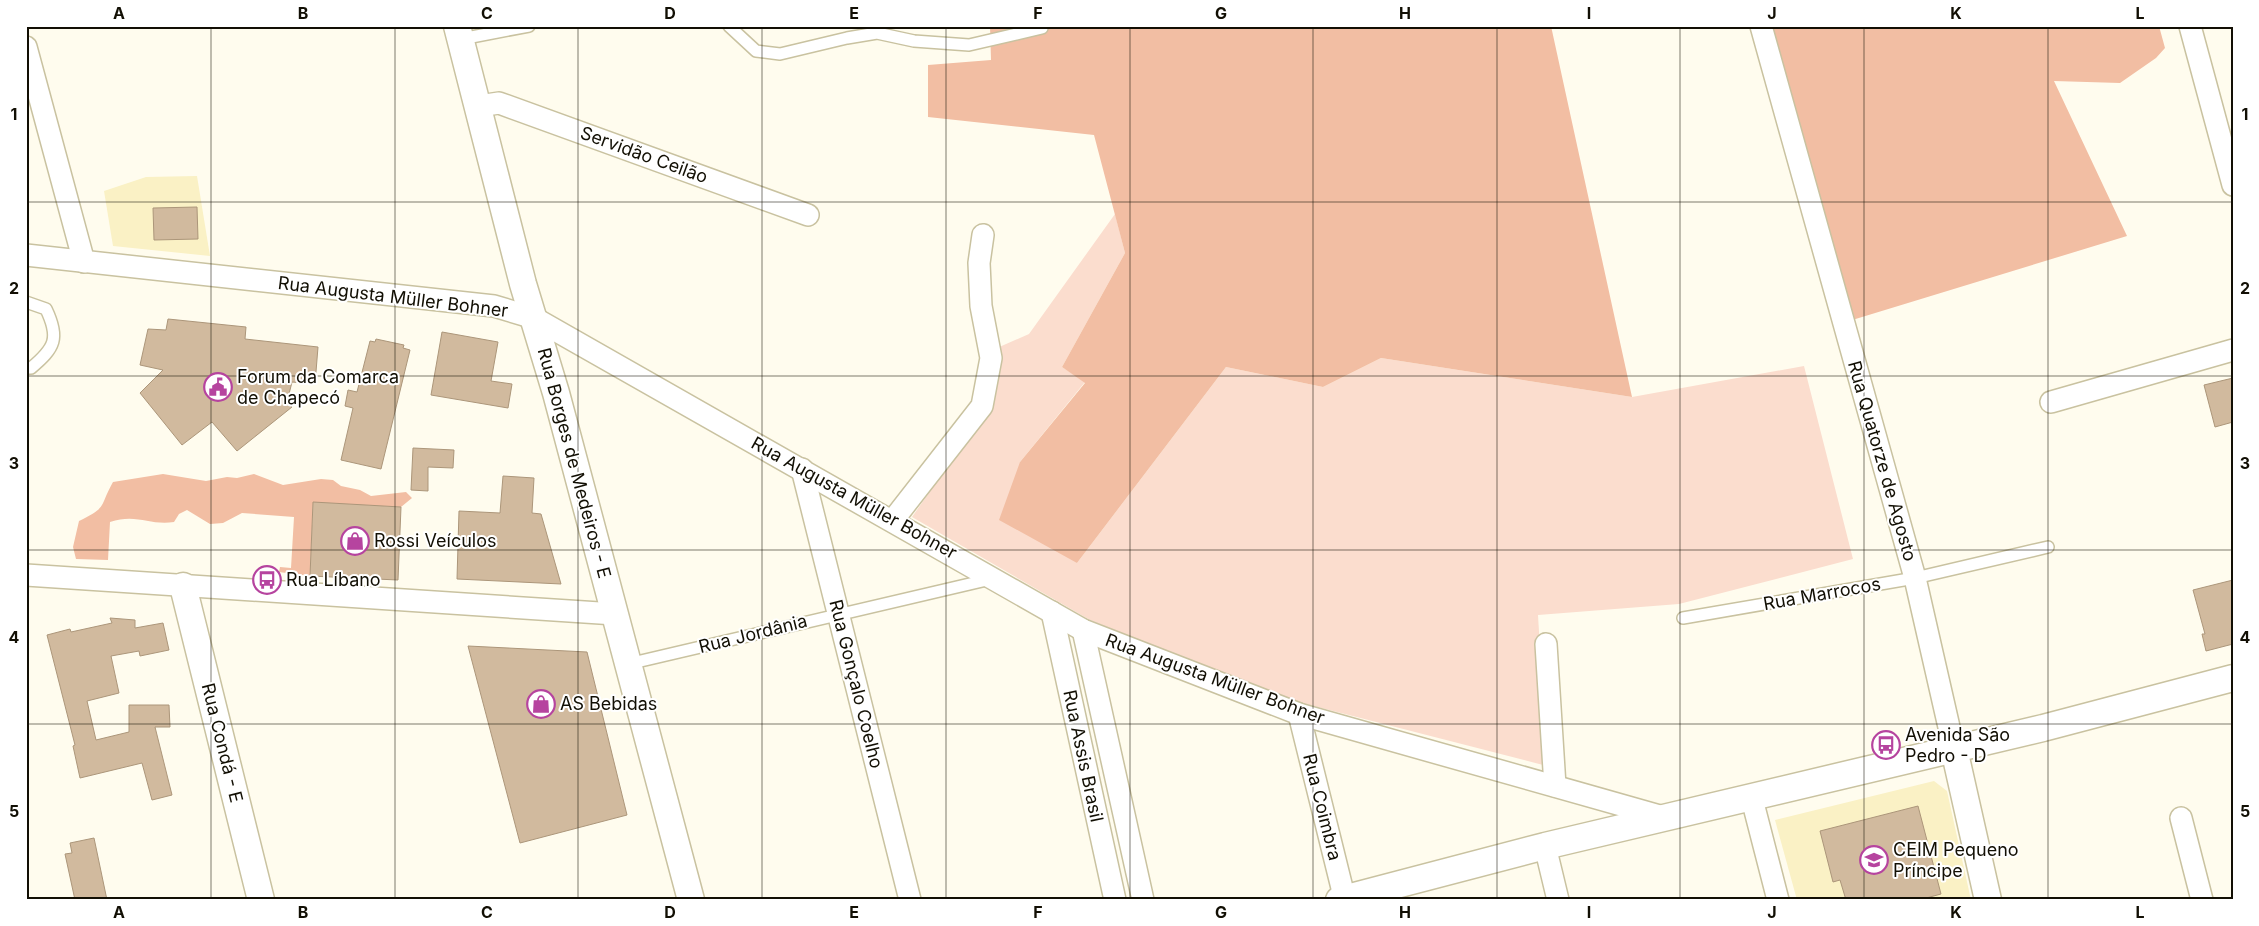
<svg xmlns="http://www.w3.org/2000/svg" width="2259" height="926" font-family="Inter,sans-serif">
<rect width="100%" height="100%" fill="#fffcee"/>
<g fill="#faf1c5">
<polygon points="197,176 210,256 113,246 104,191 146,177"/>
<polygon points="1934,781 1947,791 1971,900 1797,900 1775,820"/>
</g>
<polygon fill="#fbddce" points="1115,214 1125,253 1062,367 1085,382 1020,462 1077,563 1226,367 1323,387 1381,358 1632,397 1804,366 1853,559 1679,604 1538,615 1547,766 1306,704 1237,681 1090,620 912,517 990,406 997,348 1029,334"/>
<g fill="#f2bea3">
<polygon points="990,26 1551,26 1632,397 1381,358 1323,387 1226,367 1077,563 999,520 1020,462 1085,383 1062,367 1125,253 1094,135 928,117 928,65 991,60"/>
<polygon points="1768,26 2159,26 2165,48 2156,58 2120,83 2054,81 2127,236 1849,321"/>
<path d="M163,474L206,481L227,477L237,478L254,474L283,485L321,479L333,480L341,486L360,490L371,496L406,492L412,498L401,507L313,503L310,576L279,572L280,567L291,568L294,517L242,513L223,523L210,524L187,510L179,514L174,522C150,526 137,513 110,522L108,560L76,559L73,547L79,521C108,507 99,507 113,482Z"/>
</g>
<g fill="#d1ba9e" stroke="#ac967a">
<polygon points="197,207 198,239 154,240 153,208"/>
<polygon points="168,319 246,327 245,339 318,347 315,384 292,382 287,402 292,407 237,451 212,422 182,445 140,393 163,370 140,365 148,329 166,330"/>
<polygon points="442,332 498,342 491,381 512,384 508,408 431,395"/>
<polygon points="376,339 404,345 403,348 410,350 381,469 341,460 353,408 345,406 348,390 357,392 370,341 375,342"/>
<polygon points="2233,378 2233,422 2215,427 2204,385"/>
<polygon points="413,448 454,450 453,468 428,467 428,491 411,490"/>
<polygon points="503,476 534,478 532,513 541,514 561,584 457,579 459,511 500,513"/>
<polygon points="313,502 401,507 398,580 310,576"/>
<polygon points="2233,580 2233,644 2206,651 2202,634 2205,634 2193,590"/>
<polygon points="110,618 135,620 135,628 163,623 169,650 140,656 139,651 111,656 119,693 87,701 96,740 129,732 129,705 169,705 170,727 155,727 172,795 152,800 142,763 80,778 73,746 75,745 47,635 70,629 71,632 112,623"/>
<polygon points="468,646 587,652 627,815 520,843"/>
<polygon points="1918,806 1941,894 1919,900 1846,900 1840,880 1833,882 1820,831"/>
<polygon points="94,838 107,900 75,900 65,854 72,853 70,843"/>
</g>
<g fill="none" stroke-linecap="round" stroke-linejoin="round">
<defs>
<g id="service">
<polyline points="729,26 756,51 780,54 847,38 877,33 914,41 969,45 1042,28"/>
<polyline points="461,39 529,26"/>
<path d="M26,302L46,309C60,338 55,348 31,368H26"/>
<polyline points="1683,618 1915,578 2048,547"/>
<polyline points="628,664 991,579"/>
</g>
<g id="minor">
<polyline points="1761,26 1915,578 1954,749"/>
<polyline points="2190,26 2233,185"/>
<polyline points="26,47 84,262"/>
<polyline points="479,106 499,103 808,215"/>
<polyline points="26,255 494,306 534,318 1083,630 1299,714 1667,818"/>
<polyline points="2051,402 2233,350"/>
<polyline points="802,469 910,900"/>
<polyline points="893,520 982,406 991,358 981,306 979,263 983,235"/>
<polyline points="26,575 615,614"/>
<polyline points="1052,612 1115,900"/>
<polyline points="1083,630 1143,900"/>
<polyline points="1546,644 1555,786"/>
<polyline points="1299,714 1345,900"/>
<polyline points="1752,799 1778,900"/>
<polyline points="2181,818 2202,900"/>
<polyline points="1545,846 1558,900"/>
</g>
<g id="tertiary">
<polyline points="457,26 523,284 556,393 691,900"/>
<polyline points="183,586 261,900"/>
<polyline points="1954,749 1988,900"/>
<polyline points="1339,900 1545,846 2043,728 2233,678"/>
</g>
</defs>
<use href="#service" stroke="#c9c2a0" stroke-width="14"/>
<use href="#minor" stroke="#c9c2a0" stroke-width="24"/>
<use href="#tertiary" stroke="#c9c2a0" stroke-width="29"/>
<use href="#service" stroke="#fff" stroke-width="11"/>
<use href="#minor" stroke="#fff" stroke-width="21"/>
<use href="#tertiary" stroke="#fff" stroke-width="26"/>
</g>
<path fill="none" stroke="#120f04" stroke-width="1" stroke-opacity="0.55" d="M211,26V900M395,26V900M578,26V900M762,26V900M946,26V900M1130,26V900M1313,26V900M1497,26V900M1680,26V900M1864,26V900M2048,26V900M26,202H2233M26,376H2233M26,550H2233M26,724H2233"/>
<defs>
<symbol id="civic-ring" viewBox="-11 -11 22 22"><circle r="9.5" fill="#fff" stroke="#b6449f" stroke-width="1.5"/><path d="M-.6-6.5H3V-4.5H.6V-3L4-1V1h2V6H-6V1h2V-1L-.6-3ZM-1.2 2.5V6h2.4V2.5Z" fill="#b6449f"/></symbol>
<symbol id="shop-ring" viewBox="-11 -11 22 22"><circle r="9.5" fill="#fff" stroke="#b6449f" stroke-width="1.5"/><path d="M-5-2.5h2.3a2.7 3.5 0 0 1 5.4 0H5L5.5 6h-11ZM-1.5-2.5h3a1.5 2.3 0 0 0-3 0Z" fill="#b6449f"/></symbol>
<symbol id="bus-ring" viewBox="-11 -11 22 22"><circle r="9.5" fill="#fff" stroke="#b6449f" stroke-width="1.5"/><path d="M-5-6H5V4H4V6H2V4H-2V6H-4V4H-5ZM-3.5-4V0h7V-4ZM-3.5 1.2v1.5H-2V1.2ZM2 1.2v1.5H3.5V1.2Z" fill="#b6449f"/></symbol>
<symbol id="school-ring" viewBox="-11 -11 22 22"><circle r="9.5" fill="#fff" stroke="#b6449f" stroke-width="1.5"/><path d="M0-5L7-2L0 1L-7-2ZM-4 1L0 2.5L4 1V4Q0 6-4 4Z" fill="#b6449f"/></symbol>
</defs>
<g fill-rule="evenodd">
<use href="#civic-ring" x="202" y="371" width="32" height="32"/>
<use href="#shop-ring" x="339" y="525" width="32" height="32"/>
<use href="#bus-ring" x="251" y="564" width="32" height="32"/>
<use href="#shop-ring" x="525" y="688" width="32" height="32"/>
<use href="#bus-ring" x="1870" y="729" width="32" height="32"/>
<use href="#school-ring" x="1858" y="844" width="32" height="32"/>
</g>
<g text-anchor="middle" stroke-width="4" stroke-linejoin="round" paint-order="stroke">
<g font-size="18" fill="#120f04" stroke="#fff">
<text transform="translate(644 155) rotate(20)" y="6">Servidão Ceilão</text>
<text transform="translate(393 297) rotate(7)" y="6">Rua Augusta Müller Bohner</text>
<text transform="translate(1882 461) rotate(74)" y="6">Rua Quatorze de Agosto</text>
<text transform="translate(574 463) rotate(75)" y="6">Rua Borges de Medeiros - E</text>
<text transform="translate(854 498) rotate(29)" y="6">Rua Augusta Müller Bohner</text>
<text transform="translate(1822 594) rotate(-10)" y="6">Rua Marrocos</text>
<text transform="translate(753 634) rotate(-14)" y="6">Rua Jordânia</text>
<text transform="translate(1215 679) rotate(20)" y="6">Rua Augusta Müller Bohner</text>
<text transform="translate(856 684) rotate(76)" y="6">Rua Gonçalo Coelho</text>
<text transform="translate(222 743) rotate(76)" y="6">Rua Condá - E</text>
<text transform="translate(1083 756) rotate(78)" y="6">Rua Assis Brasil</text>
<text transform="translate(1322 807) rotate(76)" y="6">Rua Coimbra</text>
</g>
<g font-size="18" fill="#120f04" stroke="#fff" text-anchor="start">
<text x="237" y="383">Forum da Comarca<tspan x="237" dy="21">de Chapecó</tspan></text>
<text x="374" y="547">Rossi Veículos</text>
<text x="286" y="586">Rua Líbano</text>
<text x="560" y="710">AS Bebidas</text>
<text x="1905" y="741">Avenida São<tspan x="1905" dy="21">Pedro - D</tspan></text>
<text x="1893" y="856">CEIM Pequeno<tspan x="1893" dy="21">Príncipe</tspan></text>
</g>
</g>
<rect width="2259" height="926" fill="none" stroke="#ffffff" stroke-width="55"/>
<rect x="28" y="28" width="2204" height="870" fill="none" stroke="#120f04" stroke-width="2"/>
<g font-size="16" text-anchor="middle" font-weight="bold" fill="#120f04">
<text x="119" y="19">A</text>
<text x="303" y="19">B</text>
<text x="487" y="19">C</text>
<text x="670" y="19">D</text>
<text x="854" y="19">E</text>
<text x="1038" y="19">F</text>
<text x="1221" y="19">G</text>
<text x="1405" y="19">H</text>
<text x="1589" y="19">I</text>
<text x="1772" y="19">J</text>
<text x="1956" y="19">K</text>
<text x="2140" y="19">L</text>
<text x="14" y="120">1</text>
<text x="2245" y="120">1</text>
<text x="14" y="294">2</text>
<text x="2245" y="294">2</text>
<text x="14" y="469">3</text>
<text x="2245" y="469">3</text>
<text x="14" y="643">4</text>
<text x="2245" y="643">4</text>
<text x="14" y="817">5</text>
<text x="2245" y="817">5</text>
<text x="119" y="918">A</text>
<text x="303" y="918">B</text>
<text x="487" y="918">C</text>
<text x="670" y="918">D</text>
<text x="854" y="918">E</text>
<text x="1038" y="918">F</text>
<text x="1221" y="918">G</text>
<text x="1405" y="918">H</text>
<text x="1589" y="918">I</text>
<text x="1772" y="918">J</text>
<text x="1956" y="918">K</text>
<text x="2140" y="918">L</text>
</g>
</svg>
